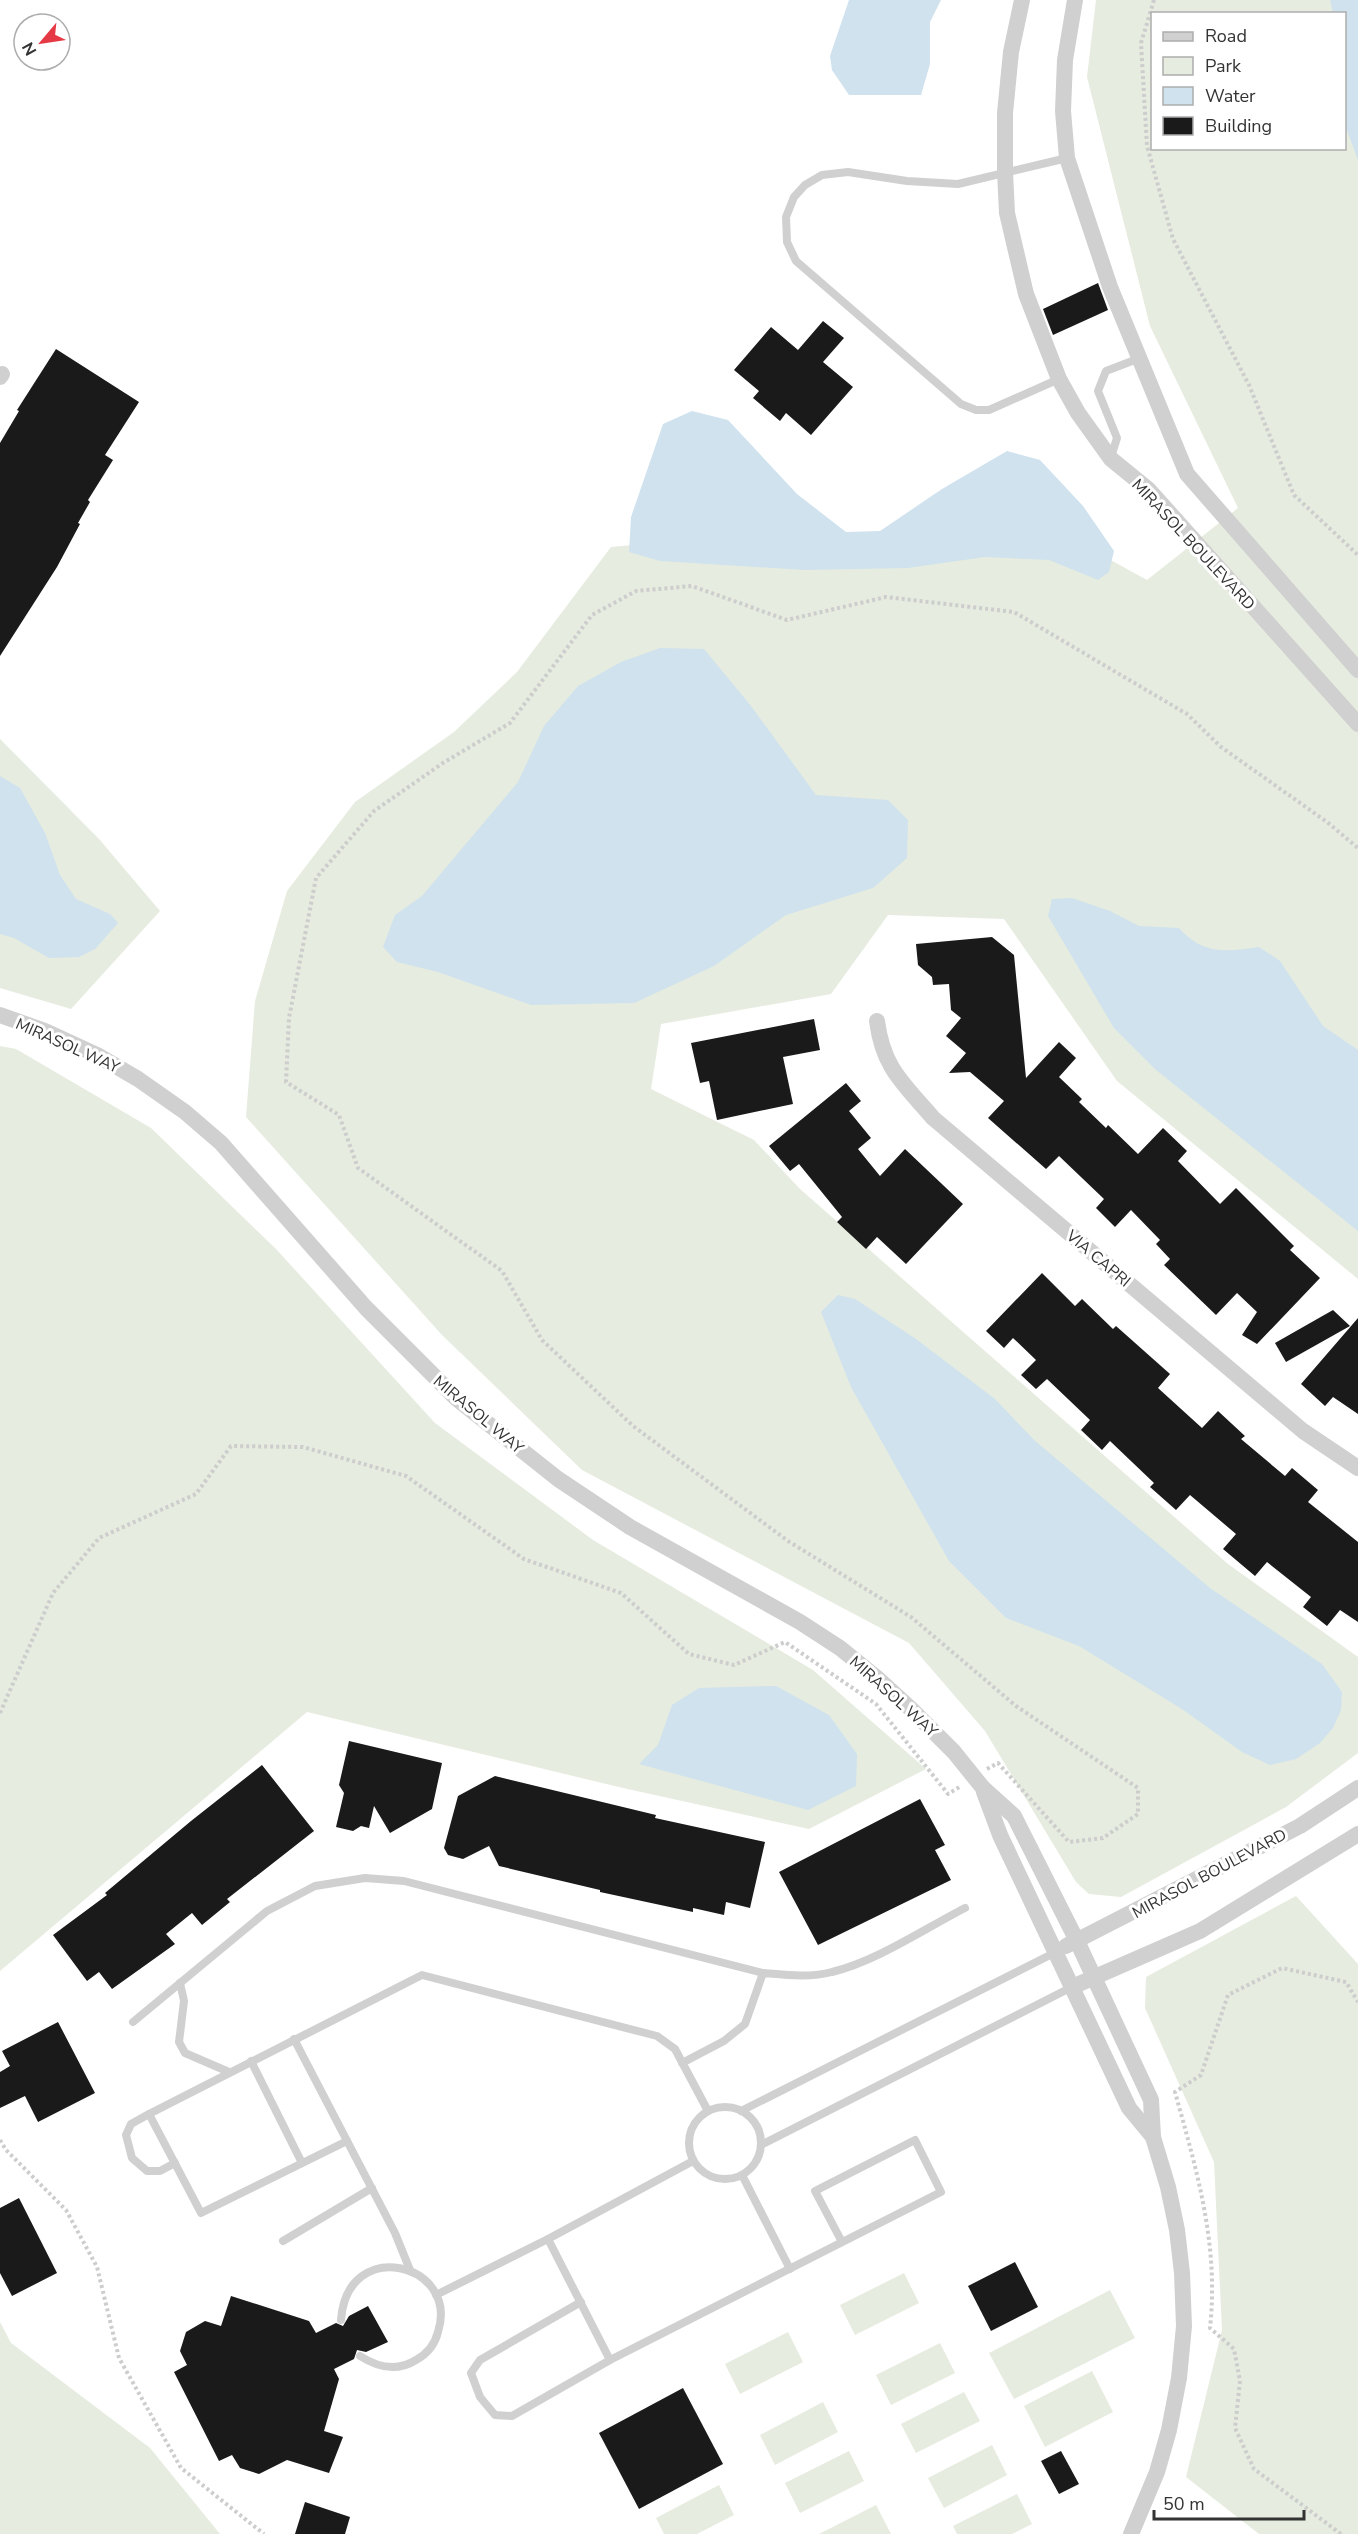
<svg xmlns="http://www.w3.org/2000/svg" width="1358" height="2534" font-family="'Nunito Sans',sans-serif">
<rect width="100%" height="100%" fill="#fff"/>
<g fill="#e6ecdf" fill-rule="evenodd">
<path d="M1096,0H1358V1279L1117,1081L1004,919L888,915L831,994L661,1024L651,1089L754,1140L800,1189L1228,1564L1358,1657V1753L1286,1807L1121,1897L1089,1894L1076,1882L985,1731L909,1643L582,1470L442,1335L246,1117L255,1001L287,891L355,802L454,732L517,672L611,547L697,539L1076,541L1147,580L1238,508L1150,326L1087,77ZM1152,14H1344V148H1152Z"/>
<polygon points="0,739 99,839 160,911 71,1009 0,988"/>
<polygon points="0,1046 16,1049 151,1128 276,1249 435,1423 593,1540 813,1670 926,1769 809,1829 623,1788 307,1712 0,1971"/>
<polygon points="1296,1896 1358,1964 1358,2534 1259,2534 1186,2477 1222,2330 1214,2162 1145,2008 1146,1977"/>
<polygon points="904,2273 919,2303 855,2335 840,2305"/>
<polygon points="1110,2290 1135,2338 1014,2399 989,2353"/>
<polygon points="0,2322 11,2343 150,2448 220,2534 0,2534"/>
<polygon points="788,2332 803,2362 740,2394 725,2364"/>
<polygon points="940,2343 955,2373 891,2405 876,2375"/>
<polygon points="1092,2371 1113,2412 1045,2447 1024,2406"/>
<polygon points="964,2392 980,2421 916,2453 901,2424"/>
<polygon points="823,2402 838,2432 775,2465 760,2435"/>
<polygon points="992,2445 1007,2475 944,2508 928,2478"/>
<polygon points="849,2451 864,2481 800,2513 785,2483"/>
<polygon points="719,2485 734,2515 697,2534 664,2534 656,2518"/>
<polygon points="1017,2494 1032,2524 1012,2534 957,2534 953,2526"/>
<polygon points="876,2505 891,2534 819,2534"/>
</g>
<g fill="#cfe2ee">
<polygon points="849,0 941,0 930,22 930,64 921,95 849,95 832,70 830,56"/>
<polygon points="1330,0 1358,0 1358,160 1345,125 1344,14 1333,13"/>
<polygon points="692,411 728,420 797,494 846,532 880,531 942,489 1007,451 1040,460 1083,506 1114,551 1109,572 1098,580 1049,560 985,557 908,568 805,570 660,561 629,552 631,517 663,424"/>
<polygon points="660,648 704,649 751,706 816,795 888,800 908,820 907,858 873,888 786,915 714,966 634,1003 531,1005 438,972 397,962 383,947 395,915 422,896 518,782 544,726 578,686 621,662"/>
<polygon points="0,776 20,788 45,833 60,875 76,899 110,914 118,923 95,949 79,957 49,958 14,938 0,934"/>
<path d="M1072,898L1110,911L1139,926L1179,928C1203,955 1226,952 1259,947L1280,961L1323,1026L1358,1050V1231L1156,1070L1114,1028L1048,916L1052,899Z"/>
<polygon points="838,1295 855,1299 916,1339 995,1399 1034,1440 1210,1588 1322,1664 1342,1692 1341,1710 1333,1728 1320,1743 1296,1759 1270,1765 1242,1752 1182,1709 1079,1646 1006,1618 949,1561 851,1387 821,1312"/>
<polygon points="776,1686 829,1715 857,1754 856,1786 808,1810 639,1764 658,1745 672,1705 699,1688"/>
</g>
<g fill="#1a1a1a">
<polygon points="1098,283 1108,310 1053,335 1043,309"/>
<polygon points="823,321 844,338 823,362 853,387 811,435 786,413 780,421 753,398 759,391 734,370 771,327 798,350"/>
<polygon points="56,349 139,402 105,455 113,460 88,500 90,502 78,523 80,524 57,567 0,656 0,443 19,411 17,410"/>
<polygon points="992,937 1014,955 1026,1078 1059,1042 1076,1058 1059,1077 1082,1099 1079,1102 1106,1128 1108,1125 1138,1154 1163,1128 1187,1151 1178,1161 1220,1204 1236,1188 1294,1246 1290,1250 1320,1278 1257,1344 1242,1335 1257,1312 1237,1293 1216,1315 1164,1265 1170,1259 1156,1244 1160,1240 1131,1210 1115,1227 1096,1208 1104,1199 1059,1156 1046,1169 988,1118 1004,1101 970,1072 949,1073 966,1053 946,1036 961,1018 951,1010 949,984 933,985 932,977 918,965 916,944"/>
<polygon points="814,1019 820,1050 783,1057 793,1104 717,1120 709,1081 700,1083 691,1043"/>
<polygon points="846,1083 861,1101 849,1111 871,1138 858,1149 880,1176 905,1149 963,1204 906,1264 877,1237 866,1249 837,1222 842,1217 799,1164 790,1171 769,1146"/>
<polygon points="1042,1273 1075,1306 1082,1299 1113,1329 1116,1326 1170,1374 1158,1388 1202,1428 1218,1411 1245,1436 1241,1439 1285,1476 1292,1468 1318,1490 1308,1502 1358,1542 1358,1622 1340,1610 1327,1626 1303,1607 1311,1597 1267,1562 1255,1576 1223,1549 1236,1534 1190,1495 1176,1510 1150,1487 1154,1483 1110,1441 1102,1450 1081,1430 1090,1420 1047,1379 1036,1389 1021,1375 1036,1360 1013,1338 1004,1348 986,1331"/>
<polygon points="1333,1310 1350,1326 1286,1362 1275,1343"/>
<polygon points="1358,1318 1358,1414 1333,1397 1325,1406 1301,1384"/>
<polygon points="349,1741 442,1763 432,1809 390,1833 374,1806 369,1828 361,1826 353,1831 336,1827 344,1793 339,1785"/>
<polygon points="262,1765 314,1831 227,1899 230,1902 202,1925 192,1913 166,1934 175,1944 112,1989 99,1972 87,1981 53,1935 107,1895 105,1893 191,1821"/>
<polygon points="495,1776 656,1815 655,1818 765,1842 750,1908 726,1902 724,1915 693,1908 693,1912 600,1892 600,1890 499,1866 489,1846 463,1859 448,1855 444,1848 458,1796"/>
<polygon points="920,1799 945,1845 935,1850 951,1880 818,1945 779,1872"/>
<polygon points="58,2022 95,2093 38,2122 25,2096 0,2108 0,2072 10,2066 2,2051"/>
<polygon points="19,2198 57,2273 12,2296 0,2273 0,2208"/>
<polygon points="1015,2262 1038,2307 991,2331 968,2286"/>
<polygon points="231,2296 309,2321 316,2333 336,2323 343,2326 349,2316 368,2306 388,2342 366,2352 357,2350 354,2359 334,2369 339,2379 324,2431 343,2437 329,2473 287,2460 259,2474 240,2468 232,2455 219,2461 174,2372 187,2365 180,2351 186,2332 205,2321 221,2326"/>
<polygon points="683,2388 723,2464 639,2509 599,2433"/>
<polygon points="1061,2451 1079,2484 1059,2494 1041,2461"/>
<polygon points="305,2502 350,2517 345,2534 295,2534"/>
</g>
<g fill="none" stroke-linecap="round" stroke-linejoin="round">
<g stroke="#cdcdcd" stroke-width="4" stroke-dasharray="3 3" stroke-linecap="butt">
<polyline points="1154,0 1141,43 1147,146 1173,239 1249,385 1294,495 1358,555"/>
<polyline points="0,1713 53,1593 99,1538 196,1494 231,1446 303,1447 406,1476 524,1559 621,1593 689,1654 734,1665 785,1642 876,1704 948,1794 961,1786"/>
<polyline points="987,1769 998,1763 1069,1842 1103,1838 1138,1814 1138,1788 1016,1706 911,1617 788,1541 633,1426 542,1340 502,1271 358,1168 339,1115 286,1082 289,1018 316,878 374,811 443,763 510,723 592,615 636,591 692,586 787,620 886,597 1014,612 1187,714 1221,747 1327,822 1358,848"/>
<polyline points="0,2140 6,2150 66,2210 97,2267 119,2358 181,2468 264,2534"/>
<path d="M1341,2534L1254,2469L1235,2428L1240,2381L1234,2349L1210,2328C1219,2244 1197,2172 1175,2092L1201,2075L1228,1995L1282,1968L1346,1982L1358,2002"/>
</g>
<g stroke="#d0d0d0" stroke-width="8">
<polyline points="1059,379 989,410 976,410 961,404 796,261 787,242 786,217 794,197 805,185 822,175 848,172 907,181 958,184 1067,158"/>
<polyline points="1111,457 1117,438 1098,391 1106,371 1140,358"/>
<polyline points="180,1983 184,2001 179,2042 185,2053 229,2072"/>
<polyline points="133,2022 267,1911 315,1886 365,1878 404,1881 763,1973"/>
<polyline points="294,2039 395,2233 410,2270"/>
<polyline points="251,2061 302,2163"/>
<path d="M682,2063L724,2041L745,2024L763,1973C786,1975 810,1978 832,1972C877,1961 924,1929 965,1908"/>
<circle cx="725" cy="2143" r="36"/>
<polyline points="741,2111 1056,1952"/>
<polyline points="149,2114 131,2124 126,2135 132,2158 147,2171 160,2171 175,2163"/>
<polyline points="347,2141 201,2213 149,2114 422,1975 657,2036 675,2049 708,2111"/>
<polyline points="761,2145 1072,1987"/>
<polyline points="742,2175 790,2269"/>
<polyline points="548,2239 693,2161"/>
<polyline points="283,2241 372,2188"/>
<polyline points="436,2295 548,2239 610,2360 512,2416 495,2415 480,2397 471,2373 480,2360 581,2302"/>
<path d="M341,2320C347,2235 460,2263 438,2332C435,2344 427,2354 416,2360C397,2372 377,2367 360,2356"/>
<polyline points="610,2360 941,2192 915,2140 815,2191 842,2242"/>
</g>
<g stroke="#d0d0d0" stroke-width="16">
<polyline points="1022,0 1011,52 1005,113 1005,172 1007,213 1026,294 1059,379 1078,413 1111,459 1149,490 1358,724"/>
<polyline points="1075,0 1065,60 1063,111 1067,158 1110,287 1187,474 1358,670"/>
<polyline points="0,377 2,374"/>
<polyline points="0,1015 45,1031 97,1055 138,1079 185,1112 221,1143 366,1308 457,1399 558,1479 630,1527 800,1622 840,1648 877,1678 912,1710 954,1752 983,1788 1014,1816 1077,1941 1151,2100 1153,2137 1168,2187 1177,2230 1182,2273 1184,2326 1179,2378 1169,2430 1157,2472 1131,2534"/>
<path d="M877,1021C883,1068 903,1083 933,1118L1303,1431L1358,1468"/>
<polyline points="984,1792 1000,1835 1129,2108 1153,2137"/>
<polyline points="1066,1946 1300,1826 1358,1788"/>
<polyline points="1072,1987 1200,1931 1358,1834"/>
</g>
</g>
<g text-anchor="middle" stroke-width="6" stroke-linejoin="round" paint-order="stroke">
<g font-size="16" fill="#333" stroke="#fff">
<text transform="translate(1194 544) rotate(47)" y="6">MIRASOL BOULEVARD</text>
<text transform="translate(68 1045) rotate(24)" y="6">MIRASOL WAY</text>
<text transform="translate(1099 1258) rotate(40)" y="6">VIA CAPRI</text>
<text transform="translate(479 1414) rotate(40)" y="6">MIRASOL WAY</text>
<text transform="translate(894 1696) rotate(42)" y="6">MIRASOL WAY</text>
<text transform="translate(1209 1873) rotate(-28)" y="6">MIRASOL BOULEVARD</text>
</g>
</g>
<rect x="1151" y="12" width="195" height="138" fill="#ffffff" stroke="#adadad" stroke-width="1.5"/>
<rect x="1163" y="32" width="30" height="9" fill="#d0d0d0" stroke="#adadad" stroke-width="1.5"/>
<text x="1205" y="42" font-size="18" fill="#333333">Road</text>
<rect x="1163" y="57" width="30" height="18" fill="#e6ecdf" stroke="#adadad" stroke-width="1.5"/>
<text x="1205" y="72" font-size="18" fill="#333333">Park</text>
<rect x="1163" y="87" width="30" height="18" fill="#cfe2ee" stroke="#adadad" stroke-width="1.5"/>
<text x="1205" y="102" font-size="18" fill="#333333">Water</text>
<rect x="1163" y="117" width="30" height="18" fill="#1a1a1a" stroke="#adadad" stroke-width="1.5"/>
<text x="1205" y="132" font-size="18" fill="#333333">Building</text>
<g transform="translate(42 42) rotate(241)"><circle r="28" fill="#ffffff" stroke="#adadad" stroke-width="1.5"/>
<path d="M0-4.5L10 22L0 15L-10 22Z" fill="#e63946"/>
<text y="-9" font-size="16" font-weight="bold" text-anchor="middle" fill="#333333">N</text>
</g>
<path d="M1154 2510v9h150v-9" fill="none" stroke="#333333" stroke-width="3"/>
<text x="1163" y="2510" font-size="18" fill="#333333" stroke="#ffffff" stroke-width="4.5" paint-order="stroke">50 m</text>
</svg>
